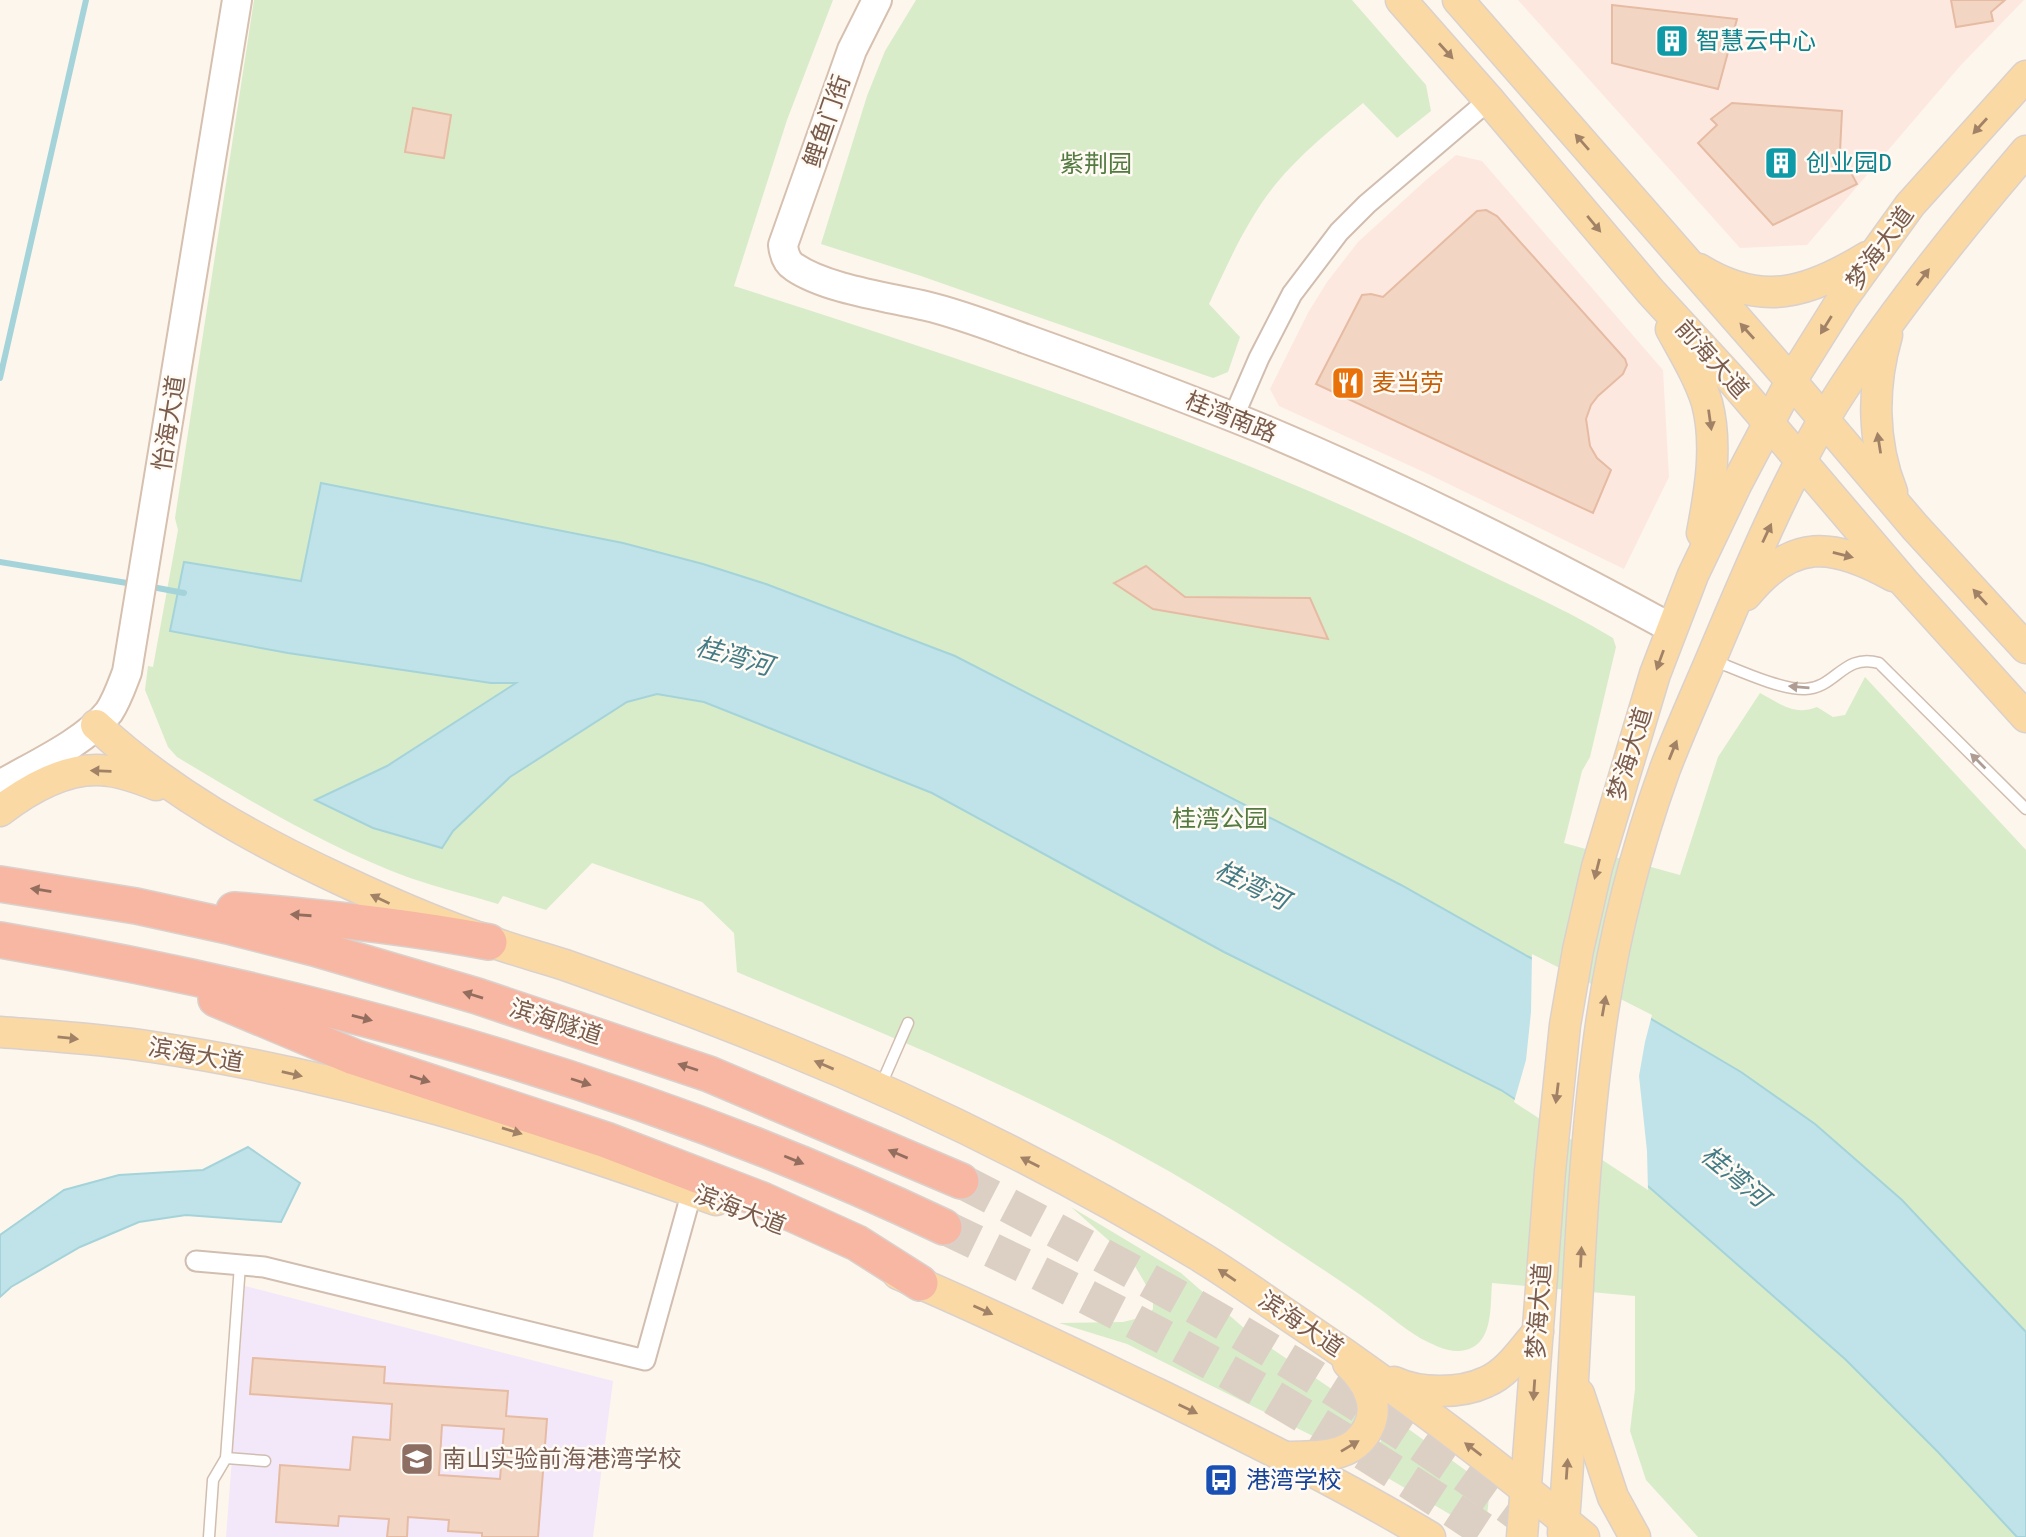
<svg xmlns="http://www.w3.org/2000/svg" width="2026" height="1537" font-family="'Fira Sans Condensed','Noto Sans SC',sans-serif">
<rect width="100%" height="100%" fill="#fdf6ec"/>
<g fill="#fde8e0">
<polygon points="1518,0 2024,0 1961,65 1807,245 1740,248"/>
<polygon points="1456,155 1482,161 1663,370 1669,477 1624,569 1428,474 1279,406 1270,389 1309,311 1327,282 1358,242 1426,180"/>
</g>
<polygon fill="#f3e8fa" points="245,1286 613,1381 593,1537 226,1537"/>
<g fill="#d8ecc9">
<path d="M254,0H833L787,120L734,286C984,366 1232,447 1467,564C1516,588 1567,610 1613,638L1616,647L1590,757L1582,771L1564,843L1680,875L1718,757L1760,693C1781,704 1793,716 1817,707L1833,717L1845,715L1865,677L2026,850V1537H1698L1646,1480L1630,1431L1635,1389V1296L1492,1283C1490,1308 1494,1348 1460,1351C1446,1352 1432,1344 1420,1338C1403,1328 1389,1315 1373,1304C1336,1277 1297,1253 1259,1227C1098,1119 915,1047 737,972L734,933L702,902L592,863L546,910L503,896L498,904C469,895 439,888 410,878C328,848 252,802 177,757L168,747L145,690L148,666L153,667L178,530L175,518Z"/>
<path d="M916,0H1352L1426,85L1431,111L1397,138L1363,103C1333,128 1300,154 1275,185C1247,220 1228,263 1209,304L1240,337L1228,372L1213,378L921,276L821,244L867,96L885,51Z"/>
<polygon points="1071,1207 1181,1273 1253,1336 1354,1404 1359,1408 1365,1428 1325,1442 1127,1344 1059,1323 1123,1322 1147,1316 1153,1309 1153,1297 1132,1261"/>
<path d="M1385,1412L1490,1488L1487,1516L1477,1530L1362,1463C1380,1450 1387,1434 1385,1412Z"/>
</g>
<g fill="#bfe3e8" stroke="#a5d3da" stroke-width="2">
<polygon points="321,483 623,543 703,564 766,584 955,656 1401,885 1527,956 1651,1019 1741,1072 1815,1124 1902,1200 2026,1332 2026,1537 2017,1537 1938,1452 1845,1359 1649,1187 1501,1090 1224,952 932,793 704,702 657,694 627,702 510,777 453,831 442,848 373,828 315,800 387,766 516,683 491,683 288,653 170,631 184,562 301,581"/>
<polygon points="248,1147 300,1183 281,1222 186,1215 139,1222 80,1247 11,1287 0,1297 0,1235 64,1190 119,1175 203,1170"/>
</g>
<polygon fill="#fdf6ec" points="1532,954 1652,1015 1645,1042 1639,1076 1647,1151 1648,1190 1514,1102 1526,1060 1531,1012"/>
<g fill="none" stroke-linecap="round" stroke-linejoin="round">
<g stroke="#a5d3da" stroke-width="6">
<polyline points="0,378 86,0"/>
<polyline points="0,562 133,584"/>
<polyline points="147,586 184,593"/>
</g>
</g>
<g fill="#f3d5c3" stroke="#e6bba3" stroke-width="2" fill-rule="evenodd">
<polygon points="1951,0 2005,0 1991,12 1993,21 1956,27"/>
<polygon points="1612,5 1737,19 1718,89 1612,63"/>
<polygon points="1732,103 1842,111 1840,152 1857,184 1773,225 1698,143 1717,125 1711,119"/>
<polygon points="413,108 451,115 444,158 405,152"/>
<polygon points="1486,210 1497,216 1625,359 1627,365 1623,374 1598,396 1591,405 1586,419 1590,446 1597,458 1611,470 1593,513 1316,384 1362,295 1371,294 1383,297 1477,211"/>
<polygon points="1146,566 1185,597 1310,598 1328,639 1153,609 1114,583"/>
<path d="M253,1358L385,1367L384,1383L508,1391L506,1416L547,1419L538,1537H482V1533L448,1531L449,1520L408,1517L407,1537H387L389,1519L339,1516L338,1526L276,1522L280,1465L350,1470L353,1437L390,1440L392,1404L250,1394ZM442,1425L504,1429L500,1479L439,1475Z"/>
</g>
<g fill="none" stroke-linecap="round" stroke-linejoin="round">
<g stroke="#dcd0c4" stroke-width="35" stroke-dasharray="35 18" stroke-linecap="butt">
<path d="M961,1181C1165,1286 1366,1397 1549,1537"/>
<path d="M944,1227C1043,1274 1141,1323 1237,1377C1325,1426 1410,1482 1494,1537"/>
</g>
<defs>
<g id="lane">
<path d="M1715,661C1738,670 1781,690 1805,689C1836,688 1843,653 1879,663L2026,809"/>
<polyline points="881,1085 908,1023"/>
<polyline points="226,1458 265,1461"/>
<polyline points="209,1537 213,1480 226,1458 240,1265"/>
</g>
<g id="street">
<polyline points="1233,418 1259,358 1292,294 1339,232 1367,204 1489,100"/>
<polyline points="196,1261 264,1267 645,1360 692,1191"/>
</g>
<g id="secondary">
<path d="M877,0L852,50L783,245C784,254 786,262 794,267C826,289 888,297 926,306C960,314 993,327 1026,339C1104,367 1181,396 1258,427C1399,486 1537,555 1671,628"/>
<path d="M0,785C34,765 84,743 109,712C117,700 122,685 127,672L237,0"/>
</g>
<g id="primary">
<polyline points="1401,0 1489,100 1651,292 1732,380 1904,582 2026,717"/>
<polyline points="1458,0 1791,381 1915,527 2026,648"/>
<path d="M1699,269C1762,308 1808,293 1867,257"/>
<path d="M1671,329C1684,353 1699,377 1707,403C1718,445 1710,491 1702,533"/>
<path d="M1887,335C1872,386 1872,442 1892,492"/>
<path d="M1746,595C1792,538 1832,542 1893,576"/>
<path d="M96,725C168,792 253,839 341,880C390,903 440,925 492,942C516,951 541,957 565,965C638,991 711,1018 782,1047C925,1105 1064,1174 1196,1254C1228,1273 1258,1295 1289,1316C1391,1384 1489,1458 1584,1537"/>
<path d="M0,811C30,788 70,765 109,771C125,773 141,779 156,785"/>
<path d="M0,1032C51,1036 103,1039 153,1047C346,1076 533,1134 716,1200"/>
<path d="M898,1274C986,1311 1072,1353 1158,1394C1250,1439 1342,1484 1430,1537"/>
<path d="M1394,1382C1419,1394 1461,1394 1486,1382C1508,1373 1523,1349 1538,1332"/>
<polyline points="1579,1394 1613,1497 1635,1537"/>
<path d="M1285,1457C1303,1456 1323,1458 1340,1452C1364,1444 1379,1419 1370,1395C1366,1382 1357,1372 1348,1363"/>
<path d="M1563,1533C1577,1369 1577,1202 1599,1039C1611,948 1634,855 1665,769C1681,727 1700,686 1717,645C1754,558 1791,468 1843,389C1898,305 1961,227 2026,151"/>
<polyline points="1522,1537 1550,1171 1565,1025 1578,950 1597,867 1655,674 1693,575 1737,483 1791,381 1843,298 1910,205 2026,76"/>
</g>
<g id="highway">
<polyline points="0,884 136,906 232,927 314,948 477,996 709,1074 961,1181"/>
<path d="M234,910C320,917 404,926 489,942"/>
<path d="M0,940C326,996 645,1085 944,1227"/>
<polyline points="216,999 354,1057 606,1140 762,1200 857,1243 920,1283"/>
</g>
</defs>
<use href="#lane" stroke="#d1beb0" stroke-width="13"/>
<use href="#street" stroke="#d1beb0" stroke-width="23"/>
<use href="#secondary" stroke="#d6c0b0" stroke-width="32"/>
<use href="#primary" stroke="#dad1cd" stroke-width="33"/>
<use href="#highway" stroke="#dad1cd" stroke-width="38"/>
<use href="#lane" stroke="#fff" stroke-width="10"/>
<use href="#street" stroke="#fff" stroke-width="19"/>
<use href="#secondary" stroke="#fff" stroke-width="28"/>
<use href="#primary" stroke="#fbd9a5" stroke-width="30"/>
<use href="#highway" stroke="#f7b7a3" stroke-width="35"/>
</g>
<defs><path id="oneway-solid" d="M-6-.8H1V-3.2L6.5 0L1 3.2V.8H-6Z" transform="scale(1.75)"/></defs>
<g fill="#a18267">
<use href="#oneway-solid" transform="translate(1446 51) rotate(48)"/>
<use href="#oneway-solid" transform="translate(1980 126) rotate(132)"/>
<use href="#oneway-solid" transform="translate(1582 142) rotate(-131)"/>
<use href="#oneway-solid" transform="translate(1594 224) rotate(50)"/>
<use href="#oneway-solid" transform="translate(1923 277) rotate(-53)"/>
<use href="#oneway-solid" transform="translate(1826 325) rotate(122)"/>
<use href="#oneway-solid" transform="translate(1747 331) rotate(-132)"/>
<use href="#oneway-solid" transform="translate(1710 420) rotate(82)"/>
<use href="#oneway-solid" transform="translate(1879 443) rotate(-99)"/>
<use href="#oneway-solid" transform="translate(1767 533) rotate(-65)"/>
<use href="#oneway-solid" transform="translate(1843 555) rotate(14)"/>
<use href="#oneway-solid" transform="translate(1980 597) rotate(-132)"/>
<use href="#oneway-solid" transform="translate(1660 660) rotate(110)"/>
<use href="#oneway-solid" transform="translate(1673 750) rotate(-68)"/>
<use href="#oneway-solid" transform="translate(101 771) rotate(-178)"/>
<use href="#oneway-solid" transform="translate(1597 869) rotate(104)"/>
<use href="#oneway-solid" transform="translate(380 899) rotate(-155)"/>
<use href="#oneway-solid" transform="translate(1604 1006) rotate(-80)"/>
<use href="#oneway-solid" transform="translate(68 1038) rotate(6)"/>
<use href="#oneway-solid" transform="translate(824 1065) rotate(-157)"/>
<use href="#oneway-solid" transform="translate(292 1074) rotate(13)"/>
<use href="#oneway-solid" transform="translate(1557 1093) rotate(97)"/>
<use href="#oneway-solid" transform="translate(512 1131) rotate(17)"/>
<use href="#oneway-solid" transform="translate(1030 1162) rotate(-153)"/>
<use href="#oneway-solid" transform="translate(1581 1257) rotate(-87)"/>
<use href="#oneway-solid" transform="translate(1227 1275) rotate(-146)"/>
<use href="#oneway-solid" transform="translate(983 1310) rotate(24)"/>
<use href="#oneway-solid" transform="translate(1534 1390) rotate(94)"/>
<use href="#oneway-solid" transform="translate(1188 1409) rotate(26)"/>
<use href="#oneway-solid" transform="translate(1350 1446) rotate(-31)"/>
<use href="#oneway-solid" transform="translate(1473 1449) rotate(-143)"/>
<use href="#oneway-solid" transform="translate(1567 1469) rotate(-86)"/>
</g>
<g fill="#af9d94">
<use href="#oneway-solid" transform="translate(1799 687) rotate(-175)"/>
<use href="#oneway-solid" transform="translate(1978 761) rotate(-135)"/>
</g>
<g fill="#936e5e">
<use href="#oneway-solid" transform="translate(41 890) rotate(-171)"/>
<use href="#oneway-solid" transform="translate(301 915) rotate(-176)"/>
<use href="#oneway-solid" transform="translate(473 995) rotate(-163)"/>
<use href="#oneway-solid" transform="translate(362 1018) rotate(14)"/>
<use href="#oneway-solid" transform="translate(688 1067) rotate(-162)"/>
<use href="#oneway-solid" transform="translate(420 1079) rotate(17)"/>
<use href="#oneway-solid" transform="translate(581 1082) rotate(18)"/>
<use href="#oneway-solid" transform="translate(898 1154) rotate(-157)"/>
<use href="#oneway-solid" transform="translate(794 1160) rotate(22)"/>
</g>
<defs>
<symbol id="building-square" viewBox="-11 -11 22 22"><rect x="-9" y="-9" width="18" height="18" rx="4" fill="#0f9aa8" stroke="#fffaf3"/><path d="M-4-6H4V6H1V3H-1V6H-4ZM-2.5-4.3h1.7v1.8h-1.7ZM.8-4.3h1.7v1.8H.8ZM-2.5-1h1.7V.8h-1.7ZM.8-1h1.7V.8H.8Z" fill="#fff"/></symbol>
<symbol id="restaurant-square" viewBox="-11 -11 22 22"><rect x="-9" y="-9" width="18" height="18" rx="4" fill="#e8710a" stroke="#fffaf3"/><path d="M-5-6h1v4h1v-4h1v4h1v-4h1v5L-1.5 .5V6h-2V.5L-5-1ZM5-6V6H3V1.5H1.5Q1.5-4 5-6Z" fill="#fff"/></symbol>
<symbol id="school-square" viewBox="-11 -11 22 22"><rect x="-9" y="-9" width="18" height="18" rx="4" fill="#8d6e63" stroke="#fffaf3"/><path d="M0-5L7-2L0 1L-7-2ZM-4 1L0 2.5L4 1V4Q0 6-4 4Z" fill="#fff"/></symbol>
<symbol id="bus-square" viewBox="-11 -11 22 22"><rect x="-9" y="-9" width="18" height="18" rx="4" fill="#1a4fb4" stroke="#fffaf3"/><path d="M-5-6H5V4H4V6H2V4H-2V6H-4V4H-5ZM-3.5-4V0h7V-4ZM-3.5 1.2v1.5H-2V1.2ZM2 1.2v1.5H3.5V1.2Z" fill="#fff"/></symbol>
</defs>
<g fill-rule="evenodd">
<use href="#building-square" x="1653" y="22" width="38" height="38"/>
<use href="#building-square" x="1762" y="144" width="38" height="38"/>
<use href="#restaurant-square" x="1329" y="364" width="38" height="38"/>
<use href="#school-square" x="398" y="1440" width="38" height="38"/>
<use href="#bus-square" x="1202" y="1461" width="38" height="38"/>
</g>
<g text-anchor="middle" stroke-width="5" stroke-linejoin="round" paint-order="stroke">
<g font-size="24" fill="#0d838f" stroke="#fffaf3" text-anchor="start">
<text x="1696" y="49">智慧云中心</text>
<text x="1806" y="171">创业园D</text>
</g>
<g font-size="24" fill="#7a5c4d" stroke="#fffaf3">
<text transform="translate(827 121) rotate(-71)" y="8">鲤鱼门街</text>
<text transform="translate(1880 248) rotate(-54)" y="8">梦海大道</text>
<text transform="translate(1712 359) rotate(48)" y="8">前海大道</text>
<text transform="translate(1231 417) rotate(22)" y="8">桂湾南路</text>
<text transform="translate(169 423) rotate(-81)" y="8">怡海大道</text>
<text transform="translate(1630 754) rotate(-73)" y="8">梦海大道</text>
<text transform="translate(556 1022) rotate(18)" y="8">滨海隧道</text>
<text transform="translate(196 1055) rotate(10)" y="8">滨海大道</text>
<text transform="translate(740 1210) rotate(21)" y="8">滨海大道</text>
<text transform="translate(1539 1311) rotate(-86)" y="8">梦海大道</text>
<text transform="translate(1301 1324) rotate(34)" y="8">滨海大道</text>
</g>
<g font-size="24" fill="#537a41" stroke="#fffaf3">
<text x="1096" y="172">紫荆园</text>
<text x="1220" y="827">桂湾公园</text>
</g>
<g font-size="24" fill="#c56008" stroke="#fffaf3" text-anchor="start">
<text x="1372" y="391">麦当劳</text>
</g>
<g font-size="24" fill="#785e54" stroke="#fffaf3" text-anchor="start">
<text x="442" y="1467">南山实验前海港湾学校</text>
</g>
<g font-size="24" fill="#164399" stroke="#fffaf3" text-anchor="start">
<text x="1246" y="1488">港湾学校</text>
</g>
<g font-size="26" font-style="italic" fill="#437c86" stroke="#fffaf3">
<text transform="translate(734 656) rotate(16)" y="9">桂湾河</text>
<text transform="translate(1252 885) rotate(26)" y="9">桂湾河</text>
<text transform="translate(1735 1176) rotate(40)" y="9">桂湾河</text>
</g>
</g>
</svg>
